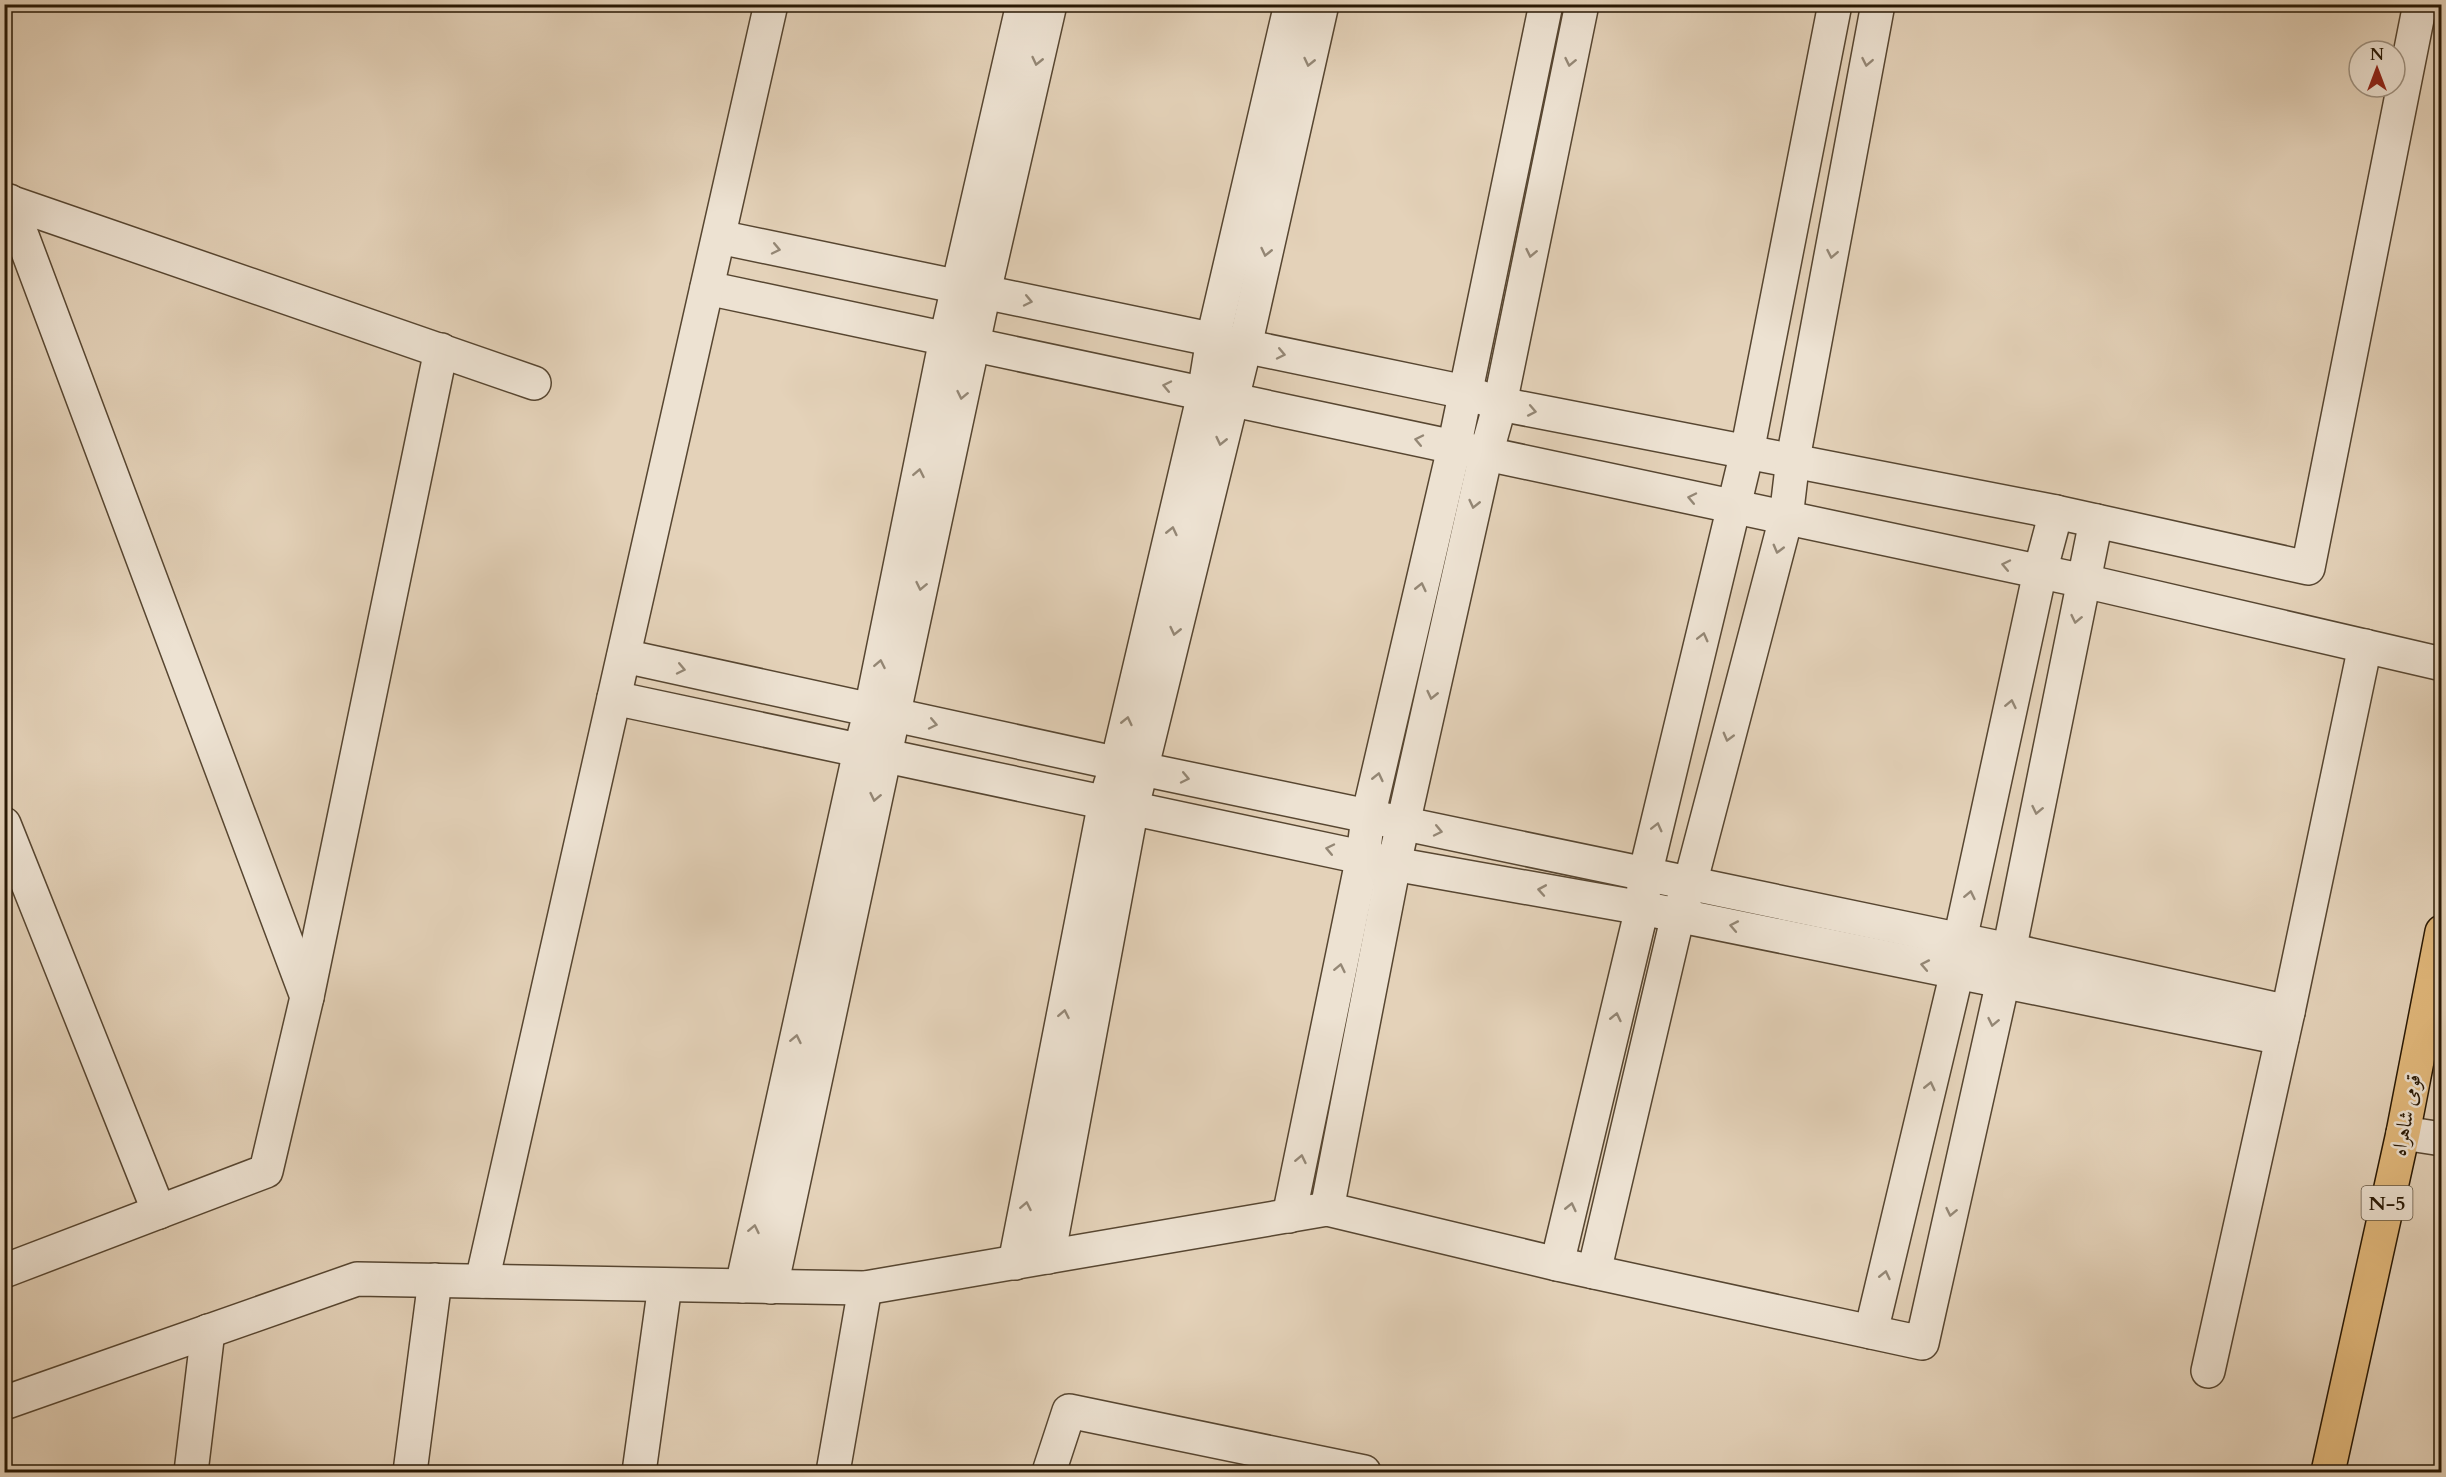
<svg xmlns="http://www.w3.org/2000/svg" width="2446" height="1477" font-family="Cardo,Amiri,serif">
<rect width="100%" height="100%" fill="#e4d2b9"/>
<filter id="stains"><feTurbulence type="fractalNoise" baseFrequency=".00333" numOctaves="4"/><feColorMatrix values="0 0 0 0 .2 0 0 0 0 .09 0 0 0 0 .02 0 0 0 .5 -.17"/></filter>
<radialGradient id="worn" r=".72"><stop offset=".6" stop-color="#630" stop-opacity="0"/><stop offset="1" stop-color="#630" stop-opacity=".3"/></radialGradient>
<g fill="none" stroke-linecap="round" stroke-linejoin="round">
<defs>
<g id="minor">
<polyline points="4,200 534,383"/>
<polyline points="719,237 1465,392 1500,404 2056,512 2308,568 2420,4"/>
<polyline points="707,288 2084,581 2442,664"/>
<polyline points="624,656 1142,769 2009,950 2288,1012"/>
<polyline points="614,698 1394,864 1642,908 2282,1038"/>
<polyline points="4,824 159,1212"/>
<polyline points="307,997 441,350"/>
<polyline points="2403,1133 2442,1139"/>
<polyline points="1327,1209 1394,864 1486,454 1500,404 1582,4"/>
<polyline points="1289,1216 1363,856 1368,817 1454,448 1546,4"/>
<polyline points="1048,1257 1132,807 1245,346 1322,4"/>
<polyline points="1015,1263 1105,802 1117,764 1204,394 1213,339 1291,4"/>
<polyline points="1557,1264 1642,908 1645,875 1747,452 1835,4"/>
<polyline points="4,1271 266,1171 307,997 9,201"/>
<polyline points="1594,1272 1678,915 1690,884 1786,518 1793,459 1878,4"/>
<polyline points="482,1281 771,4"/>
<polyline points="742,1286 860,751 871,710 946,339 1023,4"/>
<polyline points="771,1287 984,292 1050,4"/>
<polyline points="1871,1332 1957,972 1960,940 2040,572 2056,512"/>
<polyline points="2208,1371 2288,1012 2365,646"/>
<polyline points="4,1403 357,1279 865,1288 1327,1209 1557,1264 1922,1343 2003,981 2096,521"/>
<polyline points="191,1472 208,1331"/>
<polyline points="410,1472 435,1280"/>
<polyline points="639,1472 665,1285"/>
<polyline points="833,1472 865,1288"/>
<polyline points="1049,1472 1069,1411 1364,1472"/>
</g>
<polyline id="highway" points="2328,1472 2403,1133 2442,932"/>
</defs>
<use href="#minor" stroke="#574631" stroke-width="36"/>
<use href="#highway" stroke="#281804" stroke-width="36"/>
<use href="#minor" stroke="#ede2d2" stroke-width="33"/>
<use href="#highway" stroke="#e2b97c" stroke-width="33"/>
</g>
<defs><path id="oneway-chevron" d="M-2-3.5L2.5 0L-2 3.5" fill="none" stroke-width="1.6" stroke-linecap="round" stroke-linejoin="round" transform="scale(1.5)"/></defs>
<g stroke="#948775">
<use href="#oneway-chevron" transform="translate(1037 61) rotate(103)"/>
<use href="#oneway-chevron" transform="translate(1309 62) rotate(103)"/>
<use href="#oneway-chevron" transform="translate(1570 62) rotate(102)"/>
<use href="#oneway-chevron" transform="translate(1867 62) rotate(101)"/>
<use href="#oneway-chevron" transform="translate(776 249) rotate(12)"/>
<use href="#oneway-chevron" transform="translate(1266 252) rotate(103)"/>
<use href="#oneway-chevron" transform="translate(1531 253) rotate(102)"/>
<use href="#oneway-chevron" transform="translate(1832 254) rotate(101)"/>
<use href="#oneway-chevron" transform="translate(1028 301) rotate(12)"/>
<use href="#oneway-chevron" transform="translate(1281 354) rotate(12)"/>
<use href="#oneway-chevron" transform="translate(1167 386) rotate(-168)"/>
<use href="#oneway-chevron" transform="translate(962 395) rotate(102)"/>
<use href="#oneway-chevron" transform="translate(1532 411) rotate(11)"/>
<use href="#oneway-chevron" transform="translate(1419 440) rotate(-168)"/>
<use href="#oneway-chevron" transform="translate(1221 441) rotate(103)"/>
<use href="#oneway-chevron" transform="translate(919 473) rotate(-79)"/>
<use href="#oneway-chevron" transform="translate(1692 498) rotate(-168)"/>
<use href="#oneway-chevron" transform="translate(1474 504) rotate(103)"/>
<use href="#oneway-chevron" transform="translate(1172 531) rotate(-77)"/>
<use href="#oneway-chevron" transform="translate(1778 549) rotate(105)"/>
<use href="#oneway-chevron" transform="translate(2006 565) rotate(-168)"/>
<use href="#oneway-chevron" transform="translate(921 586) rotate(102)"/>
<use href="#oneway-chevron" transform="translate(1421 587) rotate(-77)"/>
<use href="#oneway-chevron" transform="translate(2076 619) rotate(102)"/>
<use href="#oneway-chevron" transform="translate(1175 631) rotate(103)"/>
<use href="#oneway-chevron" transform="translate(1703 637) rotate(-76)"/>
<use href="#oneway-chevron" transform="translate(880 664) rotate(-79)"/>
<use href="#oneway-chevron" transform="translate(681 669) rotate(12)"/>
<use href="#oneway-chevron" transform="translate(1432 695) rotate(103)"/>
<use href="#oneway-chevron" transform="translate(2011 704) rotate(-78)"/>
<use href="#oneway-chevron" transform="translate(1127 721) rotate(-77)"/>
<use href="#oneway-chevron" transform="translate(933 724) rotate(12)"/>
<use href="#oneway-chevron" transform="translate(1728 737) rotate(105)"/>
<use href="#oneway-chevron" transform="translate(1378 777) rotate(-77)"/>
<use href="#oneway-chevron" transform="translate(1185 778) rotate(12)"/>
<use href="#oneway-chevron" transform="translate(875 797) rotate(102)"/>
<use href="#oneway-chevron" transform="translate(2037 810) rotate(102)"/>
<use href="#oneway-chevron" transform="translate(1657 827) rotate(-76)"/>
<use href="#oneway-chevron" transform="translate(1438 831) rotate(12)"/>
<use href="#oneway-chevron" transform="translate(1330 849) rotate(-168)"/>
<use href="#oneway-chevron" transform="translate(1542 890) rotate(-170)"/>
<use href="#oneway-chevron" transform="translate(1970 895) rotate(-78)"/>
<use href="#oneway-chevron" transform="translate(1734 926) rotate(-169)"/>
<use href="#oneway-chevron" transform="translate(1925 965) rotate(-169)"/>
<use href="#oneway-chevron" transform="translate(1340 968) rotate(-78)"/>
<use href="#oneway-chevron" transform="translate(1064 1014) rotate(-79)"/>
<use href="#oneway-chevron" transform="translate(1616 1017) rotate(-77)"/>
<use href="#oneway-chevron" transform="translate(1993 1022) rotate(102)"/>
<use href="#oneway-chevron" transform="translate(796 1039) rotate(-78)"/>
<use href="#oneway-chevron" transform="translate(1930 1086) rotate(-77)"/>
<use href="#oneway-chevron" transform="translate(1301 1159) rotate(-78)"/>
<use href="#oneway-chevron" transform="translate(1026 1206) rotate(-79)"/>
<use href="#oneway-chevron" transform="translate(1571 1207) rotate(-77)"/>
<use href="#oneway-chevron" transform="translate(1951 1212) rotate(102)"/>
<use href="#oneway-chevron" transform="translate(754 1229) rotate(-78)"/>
<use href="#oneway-chevron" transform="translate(1885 1275) rotate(-77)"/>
</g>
<g text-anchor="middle" stroke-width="5" stroke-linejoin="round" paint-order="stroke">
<rect fill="#ede2d2" stroke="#635542" stroke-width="1.5" x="2361.5" y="1186" width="51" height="34" rx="4.5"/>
<g font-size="20" font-weight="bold" fill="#281804">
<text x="2387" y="1210">N-5</text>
</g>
<g font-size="21" fill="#281804" stroke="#ede2d2">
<text transform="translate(2406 1115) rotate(-79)" y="7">قومی شاہراہ</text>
</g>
</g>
<rect width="2446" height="1477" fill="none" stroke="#e4d2b9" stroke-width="24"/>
<rect x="6" y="6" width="2434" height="1465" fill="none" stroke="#281804" stroke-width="3"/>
<rect x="12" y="12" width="2422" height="1453" fill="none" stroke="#281804" stroke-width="1.5"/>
<g transform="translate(2377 69)"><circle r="28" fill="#ede2d2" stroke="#9e9180" stroke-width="1.5"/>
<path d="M0-4.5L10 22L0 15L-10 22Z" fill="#8f2418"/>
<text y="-9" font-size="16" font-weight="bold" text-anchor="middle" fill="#281804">N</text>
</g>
<rect width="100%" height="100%" filter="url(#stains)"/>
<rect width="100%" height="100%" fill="url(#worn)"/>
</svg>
